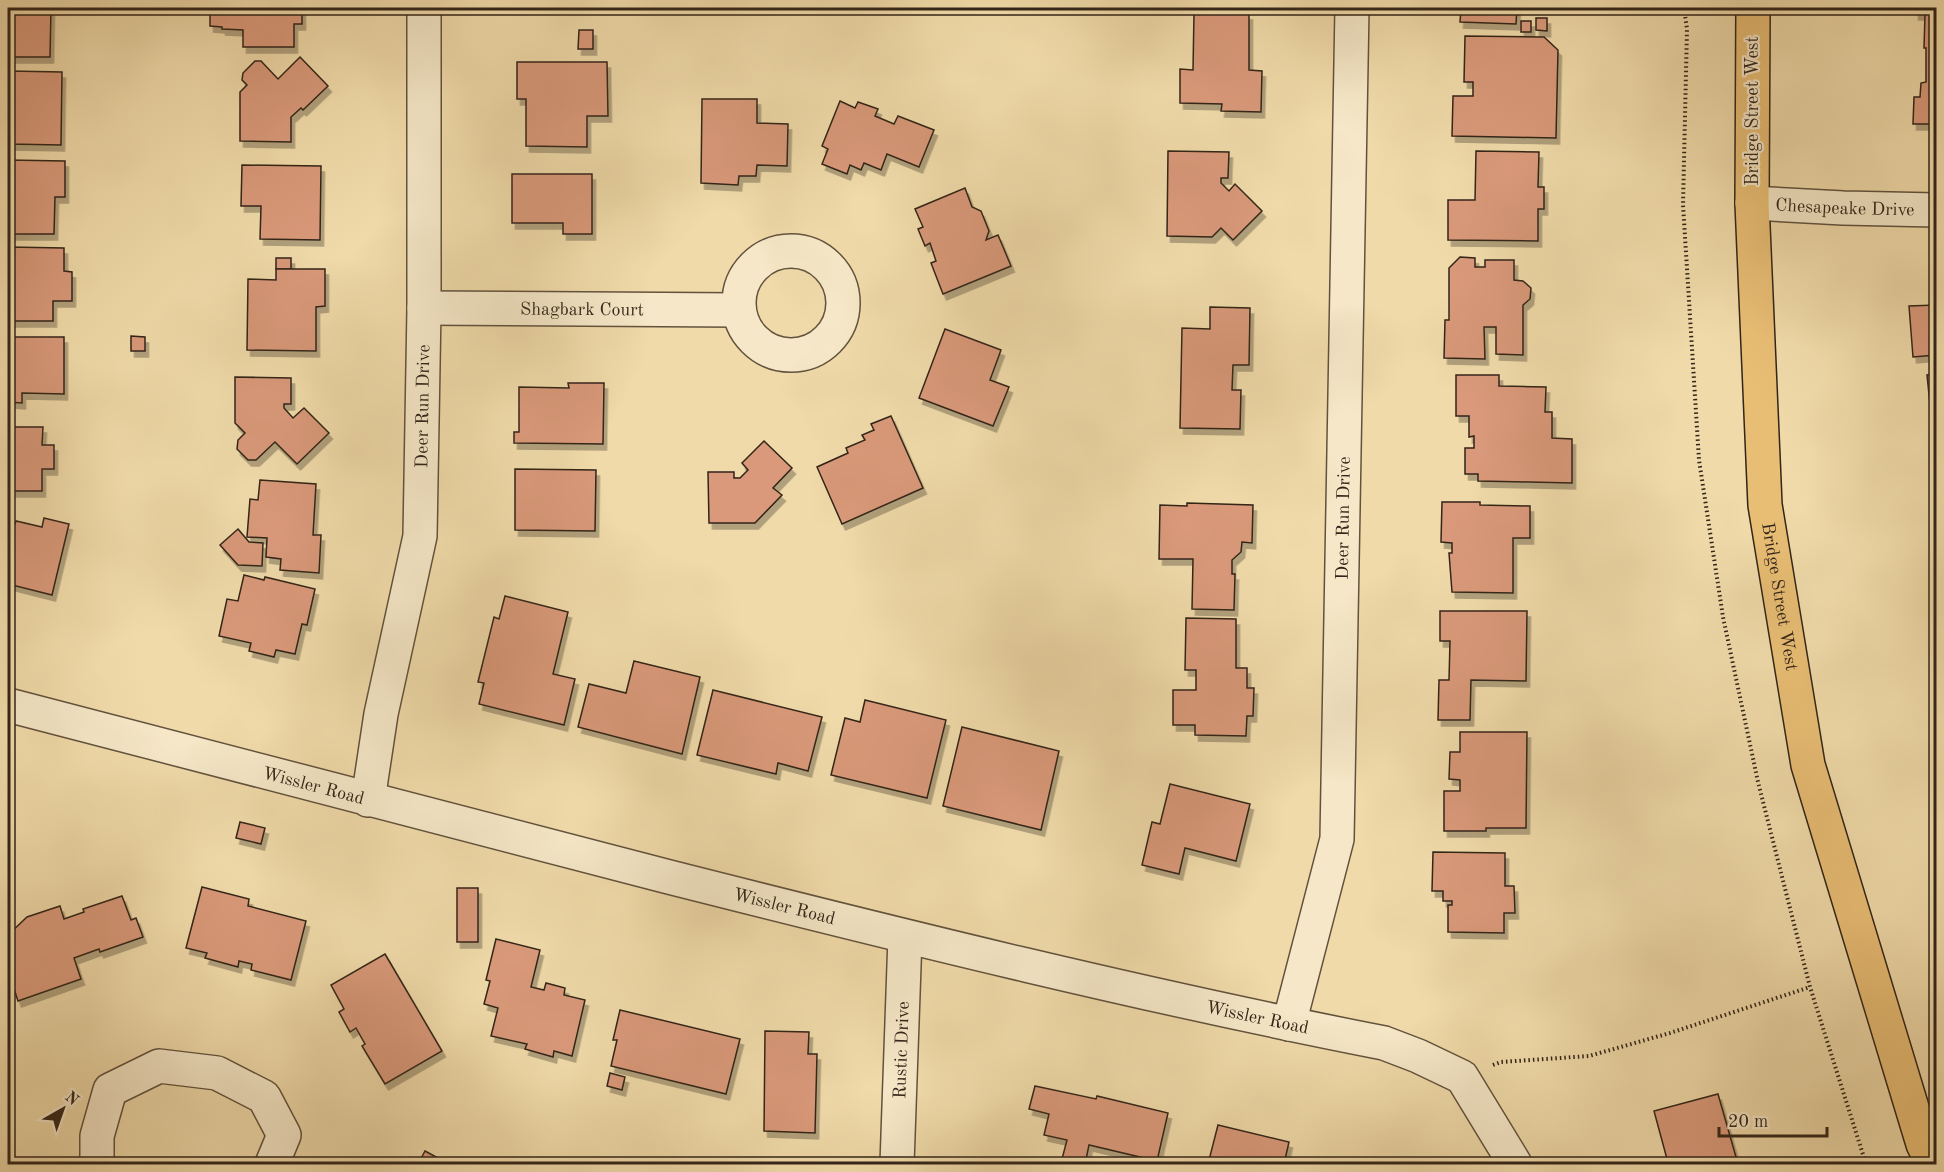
<svg xmlns="http://www.w3.org/2000/svg" width="1944" height="1172" font-family="'Old Standard TT',serif">
<defs>
<filter id="shadow"><feDropShadow dx="3.5" dy="6" stdDeviation="0" flood-color="#0004"/></filter>
</defs>
<rect width="100%" height="100%" fill="#f0daa9"/>
<filter id="stains"><feTurbulence type="fractalNoise" baseFrequency=".00333" numOctaves="4"/><feColorMatrix values="0 0 0 0 .2 0 0 0 0 .09 0 0 0 0 .02 0 0 0 .5 -.17"/></filter>
<radialGradient id="worn" r=".72"><stop offset=".6" stop-color="#630" stop-opacity="0"/><stop offset="1" stop-color="#630" stop-opacity=".3"/></radialGradient>
<g fill="#d9997a" stroke="#322519" stroke-width="1.5" filter="url(#shadow)">
<polygon points="8,8 51,8 50,57 8,57"/>
<polygon points="210,8 302,8 302,24 294,24 294,47 243,47 243,30 222,29 222,27 210,26"/>
<polygon points="1461,8 1517,8 1516,24 1460,22"/>
<polygon points="1915,8 1936,8 1936,124 1913,124 1914,97 1920,97 1921,83 1926,82 1926,48 1924,48 1925,14 1915,14"/>
<polygon points="1194,13 1249,14 1249,70 1262,71 1261,112 1221,111 1222,104 1180,103 1180,69 1193,70"/>
<polygon points="1536,18 1547,18 1547,31 1536,30"/>
<rect x="1521" y="21" width="10" height="11"/>
<polygon points="579,30 593,30 593,49 578,49"/>
<polygon points="1465,36 1544,37 1558,50 1556,138 1452,136 1453,96 1473,96 1473,82 1464,82"/>
<polygon points="300,57 328,86 303,110 301,108 291,117 291,142 240,141 240,92 247,85 242,80 243,73 255,61 261,61 278,79"/>
<polygon points="517,62 607,62 608,116 587,116 587,147 526,146 526,99 517,99"/>
<polygon points="8,71 62,72 61,145 8,144"/>
<polygon points="702,99 757,99 757,123 788,124 787,166 757,165 756,176 739,176 738,185 701,183"/>
<polygon points="840,101 855,108 858,102 878,109 875,116 894,124 898,116 934,130 919,167 887,154 881,170 864,163 861,170 850,165 847,174 822,164 828,149 822,146"/>
<polygon points="1168,151 1229,152 1228,178 1221,178 1221,183 1229,191 1235,184 1262,211 1233,240 1221,228 1212,237 1167,236"/>
<polygon points="1476,151 1539,152 1538,187 1544,187 1544,209 1538,209 1538,241 1448,240 1448,200 1475,200"/>
<polygon points="8,160 65,161 65,197 55,197 54,234 8,234"/>
<polygon points="242,165 321,166 320,240 260,239 261,206 241,206"/>
<polygon points="512,174 592,174 592,234 563,234 563,223 512,223"/>
<polygon points="965,188 972,207 981,211 989,231 986,240 998,235 1011,266 943,294 931,263 936,261 930,243 925,246 918,229 923,227 915,209"/>
<polygon points="8,247 64,248 64,271 72,272 72,301 53,301 53,321 8,321"/>
<polygon points="1460,257 1475,258 1475,267 1485,267 1485,260 1514,260 1514,280 1523,281 1531,288 1530,299 1523,305 1523,355 1496,354 1496,327 1484,327 1485,359 1444,358 1445,320 1449,320 1449,268"/>
<rect x="276" y="258" width="15" height="11"/>
<polygon points="276,269 325,269 325,306 316,307 316,351 247,350 248,279 276,280"/>
<polygon points="1936,305 1936,355 1913,357 1909,306"/>
<polygon points="1210,307 1250,308 1249,365 1233,365 1232,390 1241,390 1240,429 1180,428 1182,328 1210,329"/>
<polygon points="945,329 1001,350 990,380 1009,387 993,426 919,398"/>
<polygon points="131,336 145,337 145,351 131,351"/>
<polygon points="8,337 64,337 64,394 22,393 22,403 8,402"/>
<polygon points="1936,374 1936,423 1932,424 1927,375"/>
<polygon points="1456,375 1499,375 1499,386 1546,387 1545,412 1552,412 1552,438 1572,439 1572,483 1478,481 1478,474 1465,474 1465,448 1474,448 1474,436 1469,437 1469,416 1456,416"/>
<polygon points="235,377 291,378 291,404 284,404 284,408 293,418 304,408 329,433 297,464 275,442 256,460 248,460 237,449 238,440 245,433 235,423"/>
<polygon points="568,383 604,383 603,444 514,443 514,432 519,432 519,387 569,388"/>
<polygon points="891,416 923,488 842,524 817,467 848,453 846,448 865,440 862,435 874,430 871,424"/>
<polygon points="8,427 43,427 42,445 54,445 54,469 42,469 42,491 10,491 9,495 8,495"/>
<polygon points="764,441 792,468 773,488 782,495 755,523 709,523 708,472 734,472 734,478 740,478 748,470 742,463"/>
<polygon points="515,469 596,470 595,531 515,530"/>
<polygon points="260,480 316,484 313,535 321,535 319,573 280,570 281,559 266,557 267,538 247,537 250,499 258,500"/>
<polygon points="1442,502 1480,502 1480,505 1530,506 1530,538 1513,538 1513,593 1452,592 1449,553 1452,553 1452,543 1441,542"/>
<polygon points="1187,503 1253,505 1252,543 1242,542 1241,552 1232,560 1232,574 1235,574 1234,610 1192,609 1193,559 1159,559 1160,505 1187,506"/>
<polygon points="44,518 69,524 52,595 8,584 8,522 15,524 16,521 42,527"/>
<polygon points="238,529 249,542 263,543 262,566 238,565 220,545"/>
<polygon points="1936,545 1936,571 1935,571 1931,546"/>
<polygon points="244,575 264,580 265,577 315,589 307,625 302,624 295,654 276,650 274,657 249,651 251,643 219,636 227,599 238,601"/>
<polygon points="505,596 568,612 553,674 575,679 564,725 479,704 484,683 478,682 494,617 499,619"/>
<polygon points="1440,611 1527,611 1526,681 1471,680 1470,720 1438,720 1439,680 1449,680 1450,641 1440,641"/>
<polygon points="1186,618 1236,619 1236,668 1247,668 1247,688 1254,688 1253,716 1247,716 1246,736 1195,735 1195,725 1173,725 1173,690 1196,690 1196,670 1185,670"/>
<polygon points="634,661 700,677 682,754 578,727 589,684 626,693"/>
<polygon points="713,690 822,717 808,771 778,763 776,774 697,755"/>
<polygon points="865,700 946,720 927,798 831,775 845,718 860,722"/>
<polygon points="962,727 1059,751 1041,830 943,806"/>
<polygon points="1460,732 1527,732 1526,828 1486,828 1486,831 1444,831 1444,791 1460,791 1460,780 1449,779 1450,752 1460,752"/>
<polygon points="1170,784 1250,804 1236,861 1185,848 1179,874 1142,865 1152,822 1160,824"/>
<polygon points="240,822 265,828 261,844 236,838"/>
<polygon points="1433,852 1505,853 1505,886 1514,886 1515,913 1504,913 1504,933 1448,932 1448,905 1452,905 1452,901 1443,901 1443,891 1432,891"/>
<polygon points="202,887 249,899 248,906 306,921 291,980 251,970 252,964 239,961 238,967 205,958 207,953 186,948"/>
<rect x="457" y="888" width="21" height="54"/>
<polygon points="122,896 131,920 136,918 143,937 100,952 99,949 74,958 81,979 18,1001 8,970 8,935 27,917 60,906 64,919 84,912 83,909"/>
<polygon points="496,939 540,950 531,987 544,990 546,983 565,988 564,995 585,1000 572,1056 554,1051 553,1057 525,1049 527,1044 491,1036 498,1008 484,1004 490,981 486,980"/>
<polygon points="385,954 442,1051 385,1084 362,1046 365,1044 356,1028 350,1032 339,1012 344,1009 331,985"/>
<polygon points="620,1010 740,1039 726,1094 611,1066 617,1040 613,1040"/>
<polygon points="765,1031 809,1032 808,1054 817,1054 815,1133 764,1131"/>
<polygon points="610,1073 625,1077 622,1090 607,1086"/>
<polygon points="1035,1086 1096,1099 1097,1096 1168,1113 1157,1161 1089,1145 1085,1164 1062,1159 1067,1140 1044,1135 1049,1114 1029,1109"/>
<polygon points="1718,1094 1738,1164 1663,1164 1662,1160 1667,1159 1654,1111"/>
<polygon points="1218,1125 1289,1142 1284,1164 1208,1164"/>
<polygon points="425,1151 449,1164 418,1164"/>
</g>
<g fill="none" stroke-linecap="round" stroke-linejoin="round">
<defs>
<g id="minor">
<path id="s1" d="M1752,203L1843,208L1936,210"/>
<circle cx="791" cy="303" r="52"/>
<path id="s2" d="M424,308L739,310"/>
<path id="s3" d="M8,705C228,763 448,821 669,877C906,937 1144,996 1384,1043L1418,1056L1462,1077L1515,1164"/>
<path id="s4" d="M368,800L381,714L420,536L424,308V8"/>
<path id="s5" d="M1289,1024L1337,839L1352,8"/>
<polyline points="97,1164 97,1136 110,1090 159,1066 217,1073 264,1097 284,1135 272,1164"/>
<path id="s6" d="M897,1164L905,937"/>
</g>
<g id="major">
<path id="s7" d="M1753,8L1752,203L1765,505L1808,765L1923,1144L1933,1164"/>
</g>
</defs>
<use href="#minor" stroke="#62523d" stroke-width="36"/>
<use href="#major" stroke="#322519" stroke-width="36"/>
<g stroke="#322519" stroke-width="4" stroke-dasharray="1.5 3" stroke-linecap="butt">
<polyline points="1684,8 1687,29 1683,205 1699,460 1723,617 1758,782 1810,987 1866,1164"/>
<polyline points="1493,1065 1501,1062 1589,1056 1670,1033 1810,987"/>
</g>
<use href="#minor" stroke="#f5e7c7" stroke-width="33"/>
<use href="#major" stroke="#e8bd74" stroke-width="33"/>
</g>
<g text-anchor="middle" stroke-width="4.5" stroke-linejoin="round" paint-order="stroke">
<g font-size="18" fill="#322519" stroke="#f5e7c7">
<text transform="translate(1752 111) rotate(-90)" y="6">Bridge Street West</text>
<text dy="6" stroke="none"><textPath href="#s1" startOffset="93">Chesapeake Drive</textPath></text>
<text dy="6" stroke="none"><textPath href="#s2" startOffset="158">Shagbark Court</textPath></text>
<text dy="6" stroke="none"><textPath href="#s4" startOffset="399">Deer Run Drive</textPath></text>
<text dy="6" stroke="none"><textPath href="#s5" startOffset="512">Deer Run Drive</textPath></text>
<text dy="6" stroke="none"><textPath href="#s7" startOffset="590">Bridge Street West</textPath></text>
<text dy="6" stroke="none"><textPath href="#s3" startOffset="316">Wissler Road</textPath></text>
<text dy="6" stroke="none"><textPath href="#s3" startOffset="802">Wissler Road</textPath></text>
<text dy="6" stroke="none"><textPath href="#s3" startOffset="1288">Wissler Road</textPath></text>
<text dy="6" stroke="none"><textPath href="#s6" startOffset="114">Rustic Drive</textPath></text>
</g>
</g>
<rect width="1944" height="1172" fill="none" stroke="#f0daa9" stroke-width="30"/>
<rect x="9" y="9" width="1926" height="1154" fill="none" stroke="#322519" stroke-width="3"/>
<rect x="15" y="15" width="1914" height="1142" fill="none" stroke="#322519" stroke-width="1.5"/>
<g transform="translate(63 1109) rotate(40)" stroke="#f5e7c7" stroke-width="4.5" paint-order="stroke">
<path d="M0-4.5L10 22L0 15L-10 22Z" fill="#322519"/>
<text y="-9" font-size="16" font-weight="bold" text-anchor="middle" fill="#322519">N</text>
</g>
<path d="M1719 1127v9h108v-9" fill="none" stroke="#322519" stroke-width="3"/>
<text x="1728" y="1127" font-size="18" fill="#322519" stroke="#f5e7c7" stroke-width="4.5" paint-order="stroke">20 m</text>
<rect width="100%" height="100%" filter="url(#stains)"/>
<rect width="100%" height="100%" fill="url(#worn)"/>
</svg>
